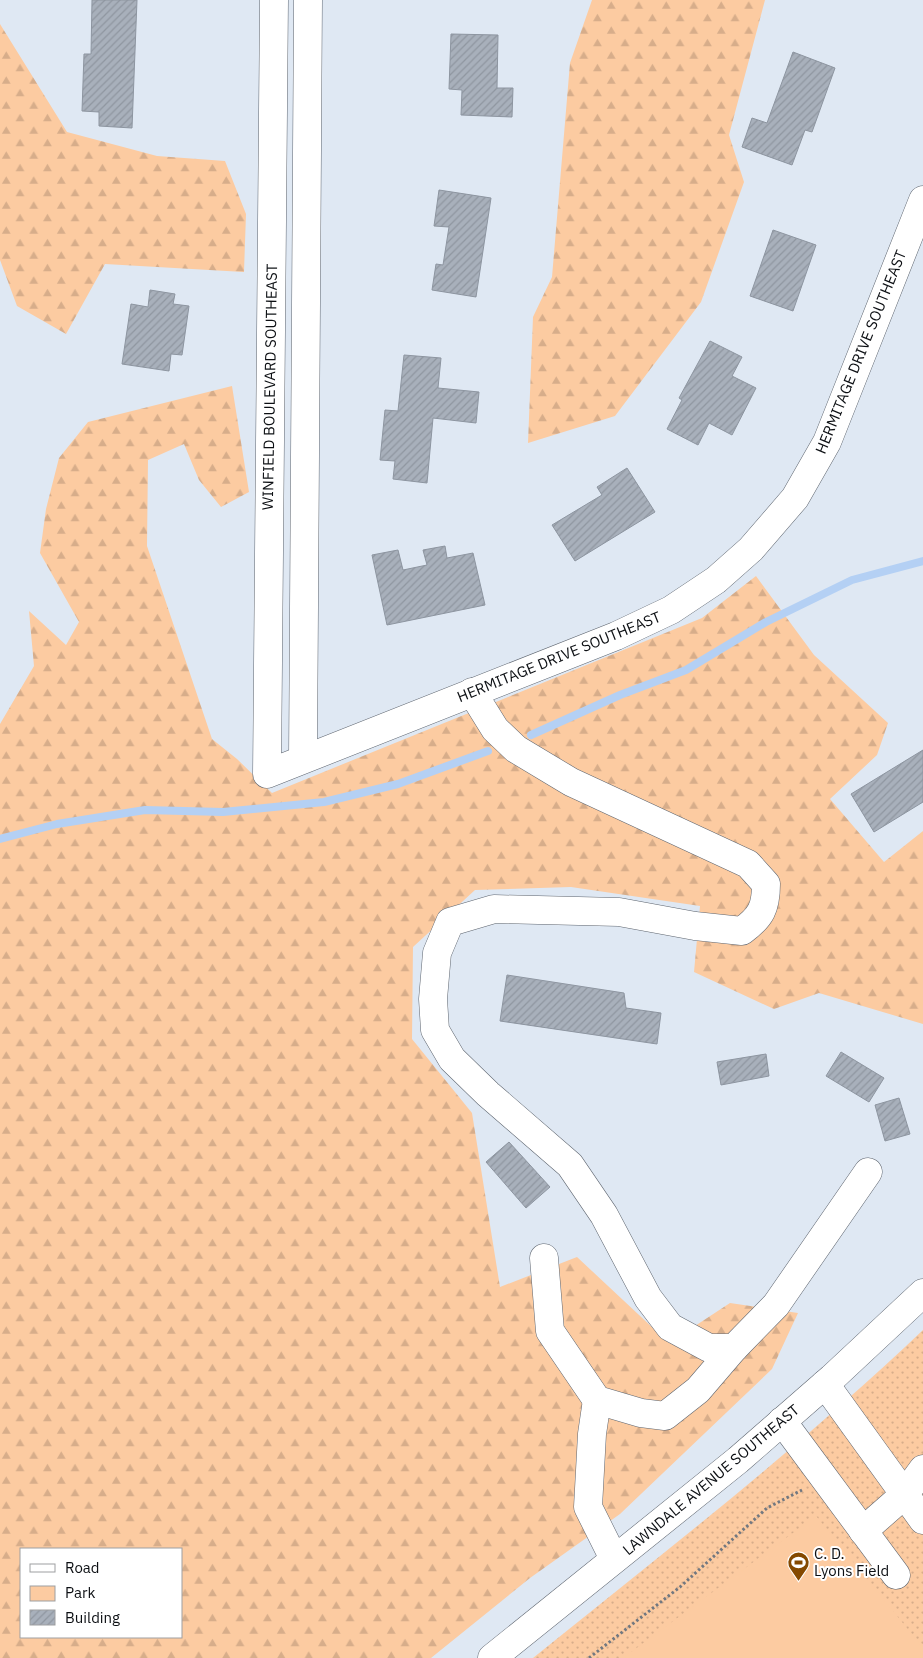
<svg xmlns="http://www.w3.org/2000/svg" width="923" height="1658" font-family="'IBM Plex Sans',sans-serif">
<defs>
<pattern id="green-dots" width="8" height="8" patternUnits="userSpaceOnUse" patternTransform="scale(1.25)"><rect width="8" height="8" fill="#fccba1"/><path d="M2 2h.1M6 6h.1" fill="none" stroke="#d7ad8a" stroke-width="1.8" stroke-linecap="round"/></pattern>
<pattern id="forest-firs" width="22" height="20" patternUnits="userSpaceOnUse" patternTransform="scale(1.25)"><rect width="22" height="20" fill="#fccba1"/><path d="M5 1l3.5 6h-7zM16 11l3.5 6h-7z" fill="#d7ad8a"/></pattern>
<pattern id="building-hatch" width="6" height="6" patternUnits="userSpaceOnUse" patternTransform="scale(1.25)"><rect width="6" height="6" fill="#a8b0bb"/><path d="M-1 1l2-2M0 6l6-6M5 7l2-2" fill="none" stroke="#8f96a0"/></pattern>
</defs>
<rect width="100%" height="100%" fill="#dfe8f3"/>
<path fill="url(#green-dots)" d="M923,1330V1658H533C666,1551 800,1447 923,1330Z"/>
<g fill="url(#forest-firs)" fill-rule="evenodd">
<polygon points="592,0 765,0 729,135 744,182 701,302 615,416 528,443 533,317 552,277 570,63"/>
<polygon points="0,24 67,132 157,156 225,161 246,214 244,272 105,264 66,334 17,306 0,260"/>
<path d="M232,386L249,492L221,507L199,480L184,444L148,460L147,546L212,739L237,759L272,793L702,618L756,576L814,655L888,723L877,755L830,799L884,862L923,831V1024L819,993L774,1009L694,972L700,906L571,887L475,890L413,947L412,1039L472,1113L500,1287L577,1257L669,1343L730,1303L798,1313L772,1369L620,1514L530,1578L431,1658H0V724L34,666L29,611L66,645L79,622L40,553L46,509L59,458L88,422ZM21,1549H181V1637H21Z"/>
</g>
<polygon fill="#fccba1" points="816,1516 923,1648 923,1658 623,1658"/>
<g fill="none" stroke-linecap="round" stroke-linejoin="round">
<g stroke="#b4d0f4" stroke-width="8">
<polyline points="531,735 620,695 686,670 766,622 852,580 923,561"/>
<polyline points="0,839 57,824 145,810 223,812 324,802 398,784 488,751"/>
</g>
</g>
<g fill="url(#building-hatch)" stroke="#8d95a0">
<polygon points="92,0 137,0 132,128 99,126 99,112 82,111 84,54 91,54"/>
<polygon points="451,34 498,35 497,88 513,88 512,117 461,115 462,90 449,89"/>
<polygon points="793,52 835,68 812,132 805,130 792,165 742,147 752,118 767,123"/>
<polygon points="439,190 491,198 476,297 432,290 436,264 443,265 449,227 434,226"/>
<polygon points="773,230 816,245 793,311 750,296"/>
<polygon points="150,290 175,294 173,304 189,306 182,355 171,354 169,371 122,364 131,304 148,307"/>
<polygon points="710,341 742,357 732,376 756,388 732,435 709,423 698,445 667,429 682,400 679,398"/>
<polygon points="404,355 441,358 438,388 479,392 476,423 433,418 427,483 393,479 395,461 380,460 385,410 398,411"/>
<polygon points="627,468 655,512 575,561 552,525 602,495 597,487"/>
<polygon points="445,546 447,558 473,553 485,605 387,625 372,555 398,550 403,570 427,565 423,550"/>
<polygon points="923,750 923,802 874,832 851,794"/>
<polygon points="507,975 624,993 626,1008 661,1013 657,1044 500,1021"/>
<polygon points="841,1052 884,1078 869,1102 826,1076"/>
<polygon points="766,1054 769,1076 721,1085 717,1062"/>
<polygon points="899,1098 910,1134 885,1141 875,1105"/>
<polygon points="509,1142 550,1187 526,1208 486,1162"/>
</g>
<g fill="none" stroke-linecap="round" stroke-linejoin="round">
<defs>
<g id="minor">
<polyline points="274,0 267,774 616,636 671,610 716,580 751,549 795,498 827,442 923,200"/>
<path d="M472,692L495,729L516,749L571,782L748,864L766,884C766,908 761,917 742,931L695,926L619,912L494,909L450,922L437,953L433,999L435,1030L452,1059L488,1094L570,1165L604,1215L648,1298L670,1327L709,1348H734L776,1305L868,1172"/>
<polyline points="303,759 308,0"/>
<polyline points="544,1258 550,1331 597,1400 641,1413 665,1416 698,1390 734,1348"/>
<polyline points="825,1384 923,1520"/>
<polyline points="597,1400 592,1434 588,1507 614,1559"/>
<polyline points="782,1421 896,1575"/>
<polyline points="863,1531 904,1495 923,1469"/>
<polyline points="492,1658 738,1460 832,1378 923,1293"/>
</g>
</defs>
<use href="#minor" stroke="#5e656f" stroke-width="29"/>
<polyline stroke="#727880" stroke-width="3" stroke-dasharray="2.5 2.5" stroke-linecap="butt" points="589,1658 680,1587 767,1508 802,1490"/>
<use href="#minor" stroke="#fff" stroke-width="28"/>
</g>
<defs>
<symbol id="stadium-pin" viewBox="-11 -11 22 30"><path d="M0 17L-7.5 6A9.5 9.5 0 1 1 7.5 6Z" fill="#844900" stroke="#fff"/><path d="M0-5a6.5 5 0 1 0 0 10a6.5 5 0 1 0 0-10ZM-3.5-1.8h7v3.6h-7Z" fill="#fff"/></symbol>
</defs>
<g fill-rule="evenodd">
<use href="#stadium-pin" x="786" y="1550" width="25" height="34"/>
</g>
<g text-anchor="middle" stroke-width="4" stroke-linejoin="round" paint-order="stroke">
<g font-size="15" fill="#0c0f13" stroke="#fff">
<text transform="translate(861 352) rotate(-68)" y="5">HERMITAGE DRIVE SOUTHEAST</text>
<text transform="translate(270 387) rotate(-89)" y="5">WINFIELD BOULEVARD SOUTHEAST</text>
<text transform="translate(559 657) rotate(-22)" y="5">HERMITAGE DRIVE SOUTHEAST</text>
<text transform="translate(711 1480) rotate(-40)" y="5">LAWNDALE AVENUE SOUTHEAST</text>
</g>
<g font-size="15" fill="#0c0f13" stroke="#fff" text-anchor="start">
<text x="814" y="1559">C. D.<tspan x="814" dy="17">Lyons Field</tspan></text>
</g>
</g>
<rect x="20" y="1548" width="162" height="90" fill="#ffffff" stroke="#9e9fa1"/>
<rect x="30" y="1564" width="25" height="8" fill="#ffffff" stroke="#9e9fa1"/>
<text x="65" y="1573" font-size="15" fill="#0c0f13">Road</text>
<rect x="30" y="1586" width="25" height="15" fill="#fccba1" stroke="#9e9fa1"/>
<text x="65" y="1598" font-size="15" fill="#0c0f13">Park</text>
<rect x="30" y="1610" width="25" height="15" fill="url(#building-hatch)" stroke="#9e9fa1"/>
<text x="65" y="1623" font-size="15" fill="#0c0f13">Building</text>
</svg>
